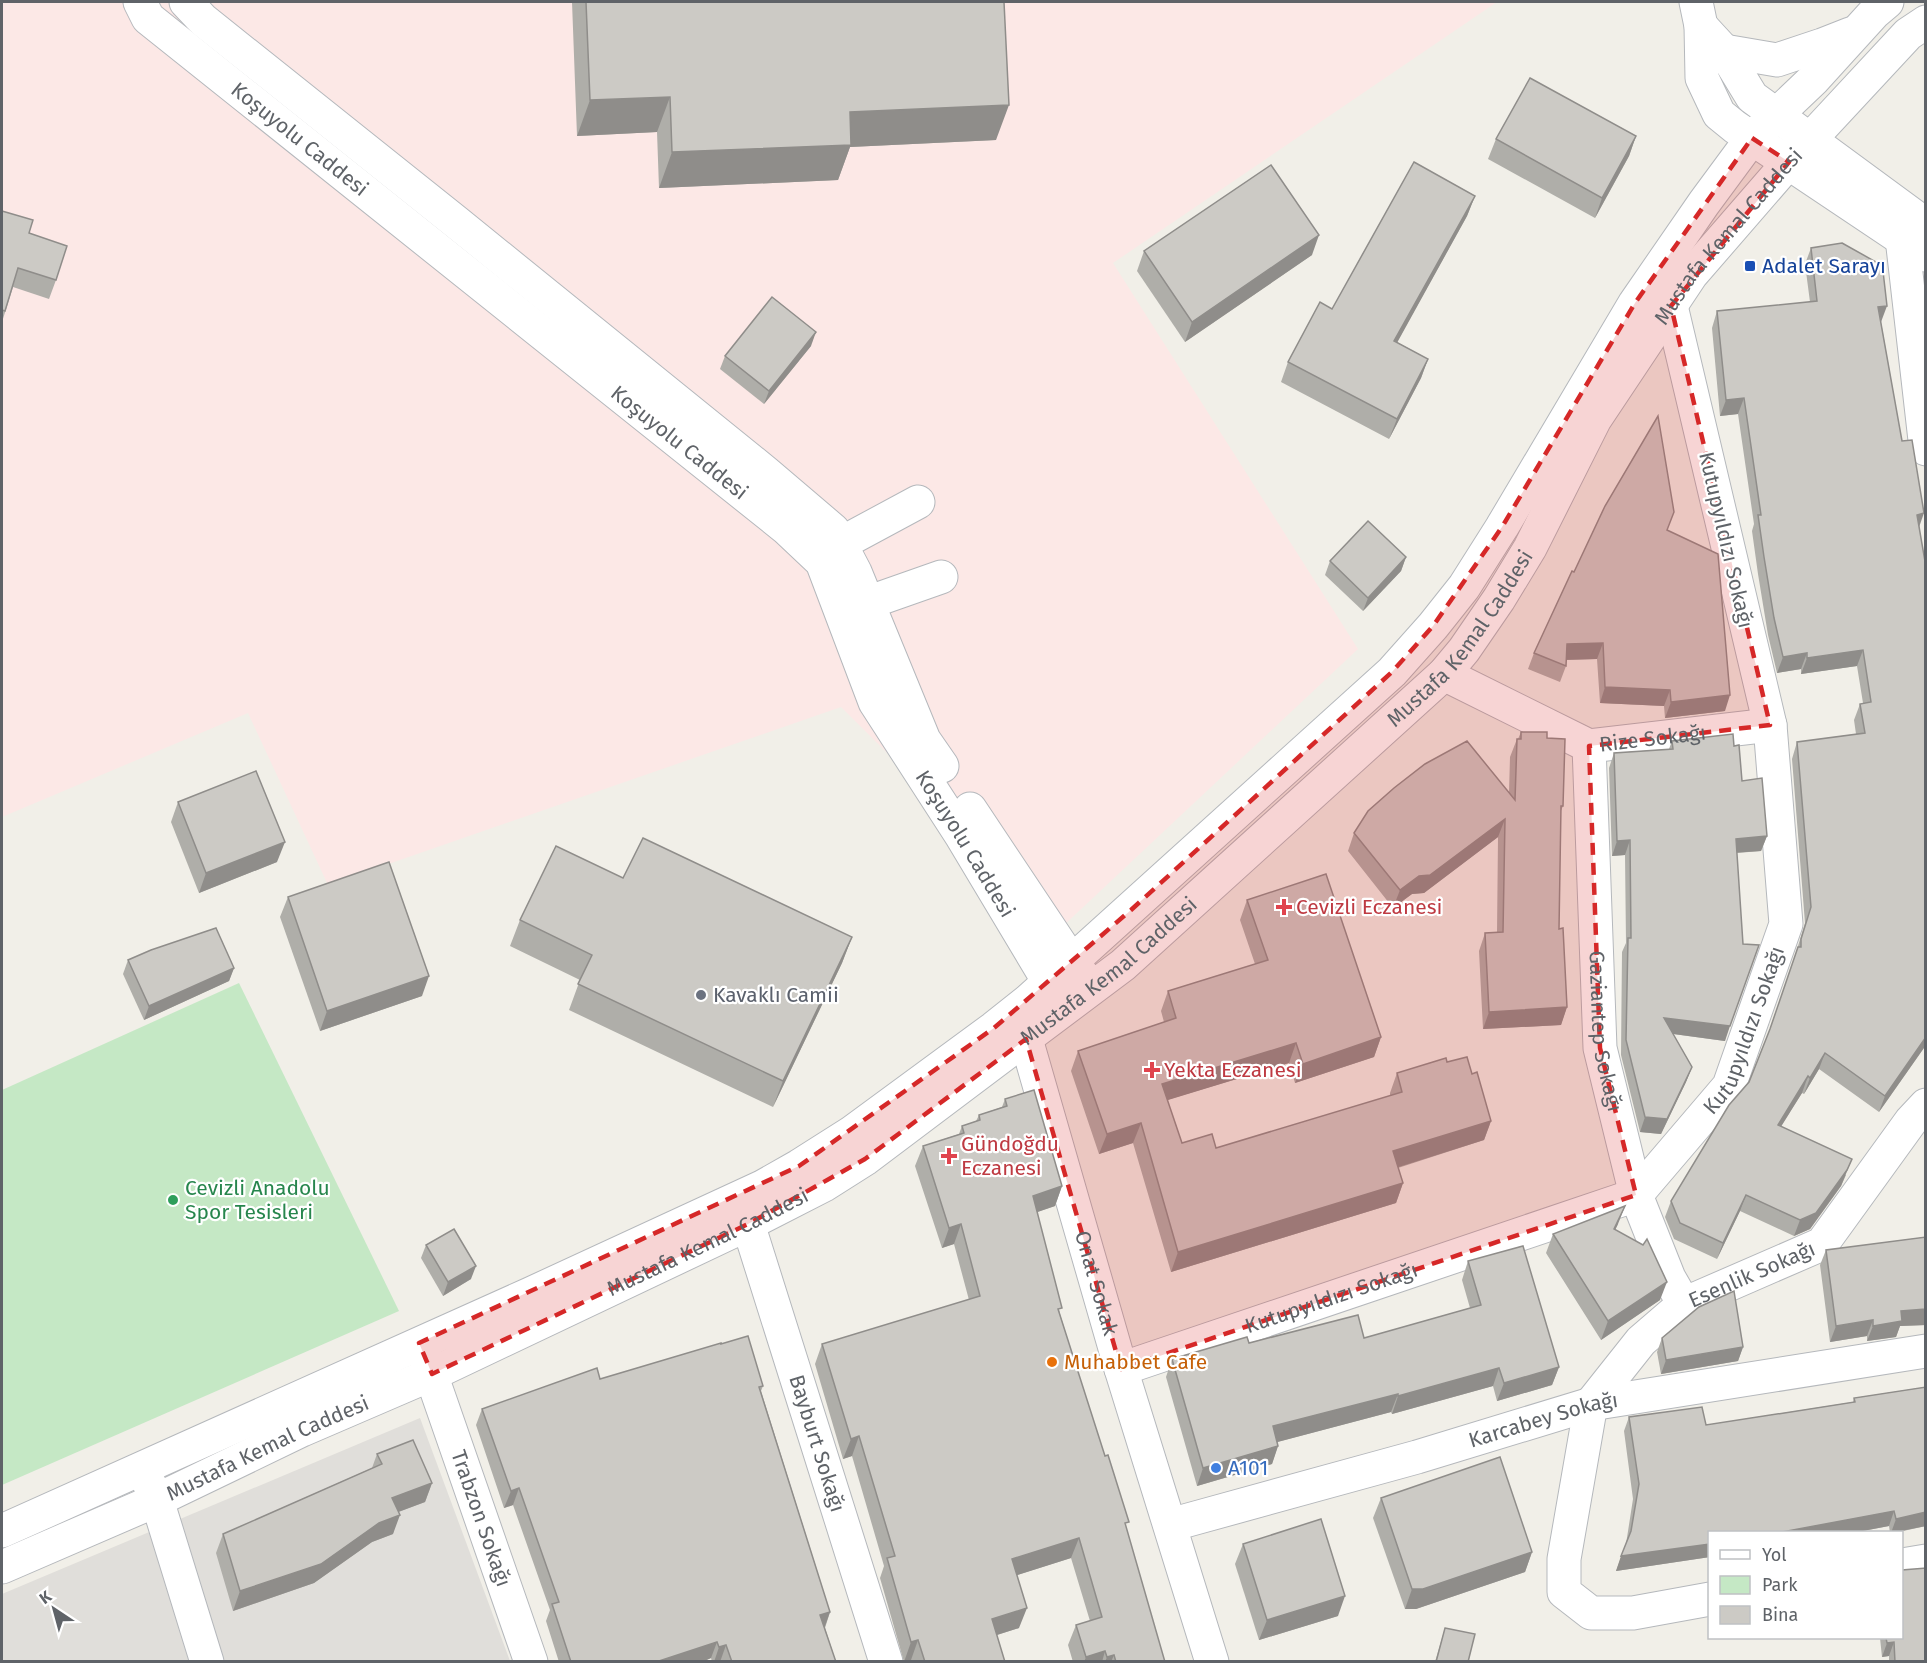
<svg xmlns="http://www.w3.org/2000/svg" width="1927" height="1663" font-family="'Fira Sans',sans-serif">
<rect width="100%" height="100%" fill="#f1efe8"/>
<polygon fill="#e0deda" points="420,1418 510,1661 2,1662 2,1594"/>
<polygon fill="#fce8e6" points="2,2 1497,2 1113,263 1358,649 1062,927 841,707 328,885 248,713 2,817"/>
<polygon fill="#c5e8c5" points="239,983 399,1311 2,1485 2,1090"/>
<g fill="none" stroke-linecap="round" stroke-linejoin="round">
<defs>
<g id="minor">
<path id="s1" d="M140,2L148,18L786,528L822,562L875,702L961,835L1049,982L1062,997"/>
<polyline points="186,2 203,20 456,222 765,472 833,530 855,572 924,740 942,766"/>
<polyline points="1696,2 1701,26 1702,78 1719,114 1735,127 1926,255"/>
<polyline points="1701,26 1724,51 1752,97 1926,225"/>
<polyline points="1724,51 1777,60 1822,45 1850,34"/>
<polyline points="1902,238 1926,449"/>
<polyline points="840,544 918,502"/>
<polyline points="867,603 941,577"/>
<path id="s2" d="M1444,674L1589,746L1770,725"/>
<path id="s3" d="M1589,746L1600,1048L1636,1195L1669,1278L1684,1304"/>
<polyline points="970,809 1072,962 1086,980"/>
<path id="s4" d="M1026,1039L1121,1369L1212,1662"/>
<path id="s5" d="M748,1224L886,1662"/>
<path id="s6" d="M424,1354L531,1662"/>
<path id="s7" d="M1121,1369L1636,1195L1729,1086L1786,924L1770,725L1671,306"/>
<polyline points="148,1481 157,1500 207,1662"/>
<path id="s8" d="M1170,1525L1417,1457L1591,1404L1926,1351"/>
<polyline points="2,1531 530,1294 762,1187 799,1166 851,1133 994,1028 1028,1001 1392,672 1433,626 1464,587 1502,527 1635,303 1704,203 1752,138 1814,79 1874,13 1887,2"/>
<polyline points="1902,1565 1926,1561"/>
<path id="s9" d="M2,1567L157,1500L302,1430L432,1374L748,1224L824,1185L865,1159L1123,965L1444,674L1464,650L1499,599L1530,548L1595,419L1691,275L1789,162L1908,34L1926,22"/>
<path id="s10" d="M1710,1599L1633,1613H1591L1564,1592V1559L1591,1404L1641,1341L1684,1304L1822,1244L1911,1121L1926,1105"/>
</g>
</defs>
<use href="#minor" stroke="#b5b8bc" stroke-width="35"/>
<use href="#minor" stroke="#fff" stroke-width="33"/>
</g>
<g fill="#afaea9">
<polygon points="572,2 1004,2 996,140 850,147 838,180 659,188 657,132 577,136"/>
<polygon points="1636,136 1629,156 1595,218 1488,159 1496,139"/>
<polygon points="1475,196 1467,216 1397,342 1428,359 1421,378 1389,439 1281,382 1288,362 1332,309"/>
<polygon points="2,211 29,233 56,280 49,299 13,287 2,322"/>
<polygon points="1811,248 1881,322 1902,441 1919,527 1926,567 1926,1045 1879,1112 1819,1069 1804,1094 1802,1093 1781,1126 1846,1175 1841,1186 1810,1229 1794,1236 1740,1211 1717,1259 1674,1239 1665,1217 1671,1201 1749,1082 1767,1037 1795,956 1805,923 1792,759 1797,742 1856,734 1854,720 1860,704 1863,703 1857,666 1801,674 1801,669 1777,673 1768,635 1758,574 1752,531 1754,524 1738,414 1720,416 1712,328 1717,311 1810,302 1805,264"/>
<polygon points="1144,251 1312,255 1185,342 1137,271"/>
<polygon points="811,346 764,404 720,369 725,356"/>
<polygon points="1667,530 1725,711 1665,718 1664,706 1600,703 1597,659 1566,660 1566,666 1560,682 1528,669 1534,653 1574,572"/>
<polygon points="1406,557 1401,571 1363,611 1325,575 1330,561"/>
<polygon points="1521,732 1547,738 1563,806 1560,813 1559,929 1567,1007 1561,1025 1483,1029 1479,951 1485,933 1497,933 1498,837 1424,893 1412,894 1393,908 1348,851 1354,833 1509,793 1510,757 1517,739 1518,739"/>
<polygon points="1672,741 1734,746 1742,781 1767,836 1761,851 1737,853 1725,1041 1673,1034 1692,1067 1686,1082 1661,1134 1640,1132 1621,1055 1622,952 1626,943 1625,855 1612,856 1609,768 1614,753 1669,749"/>
<polygon points="178,802 277,862 199,893 171,822"/>
<polygon points="623,878 852,937 842,963 773,1107 569,1010 580,980 510,946 520,920"/>
<polygon points="288,897 422,996 320,1031 280,917"/>
<polygon points="1247,900 1381,1037 1374,1057 1295,1083 1289,1063 1167,1100 1182,1143 1216,1148 1390,1096 1390,1093 1397,1073 1447,1062 1472,1074 1491,1121 1484,1140 1398,1168 1403,1183 1396,1203 1171,1272 1133,1143 1099,1154 1071,1071 1078,1051 1164,1022 1161,1011 1168,991 1255,964 1240,920"/>
<polygon points="128,960 234,968 229,981 144,1020 123,974"/>
<polygon points="1005,1099 1062,1186 1055,1206 1037,1212 1060,1314 1126,1529 1165,1662 1073,1662 1068,1645 1076,1625 1090,1621 1071,1558 1017,1575 1019,1628 997,1635 1005,1662 912,1662 911,1660 904,1662 880,1578 884,1566 852,1456 843,1459 815,1364 822,1344 969,1300 954,1244 942,1248 915,1166 923,1146 959,1134 962,1126 976,1121 979,1115 1002,1107"/>
<polygon points="1618,1224 1615,1230 1660,1300 1601,1340 1546,1253 1553,1234"/>
<polygon points="1926,1237 1926,1325 1900,1326 1896,1337 1867,1341 1867,1336 1830,1342 1820,1265 1826,1250"/>
<polygon points="426,1245 471,1279 443,1296 421,1258"/>
<polygon points="1468,1261 1559,1367 1552,1385 1497,1401 1493,1386 1392,1414 1391,1412 1277,1442 1278,1446 1272,1464 1197,1486 1166,1377 1172,1359 1249,1343 1364,1338 1470,1308 1462,1280"/>
<polygon points="1662,1338 1743,1347 1738,1361 1661,1374 1657,1352"/>
<polygon points="721,1344 763,1386 761,1391 830,1612 825,1628 836,1662 712,1662 711,1658 702,1662 559,1662 546,1621 550,1610 513,1505 504,1508 476,1425 482,1409 600,1379"/>
<polygon points="1926,1387 1926,1526 1894,1533 1890,1533 1889,1526 1852,1533 1710,1533 1710,1557 1616,1571 1626,1544 1633,1499 1624,1431 1629,1417 1706,1425 1853,1402 1854,1398"/>
<polygon points="377,1454 432,1483 425,1502 398,1512 393,1534 372,1542 314,1583 233,1611 216,1553 223,1534 372,1468"/>
<polygon points="1381,1498 1532,1552 1525,1572 1416,1609 1405,1609 1373,1518"/>
<polygon points="1243,1544 1338,1616 1259,1640 1235,1564"/>
<polygon points="1445,1628 1468,1662 1435,1662"/>
<polygon points="1880,1638 1902,1638 1926,1662 1889,1662 1889,1656 1882,1657"/>
</g>
<g fill="#8f8d8a">
<polygon points="670,97 657,132 577,136 590,100"/>
<polygon points="1009,105 996,140 850,147 838,180 659,188 672,152 850,112"/>
<polygon points="1636,136 1629,156 1595,218 1602,198"/>
<polygon points="1475,196 1467,216 1387,361 1394,341"/>
<polygon points="1319,235 1312,255 1185,342 1192,322"/>
<polygon points="1887,306 1881,322 1878,307"/>
<polygon points="816,332 811,346 764,404 769,391"/>
<polygon points="1428,359 1421,378 1389,439 1397,419"/>
<polygon points="1744,398 1738,414 1720,416 1726,400"/>
<polygon points="1924,513 1918,530 1917,515"/>
<polygon points="1406,557 1401,571 1363,611 1368,598"/>
<polygon points="1603,643 1597,659 1561,660 1567,644"/>
<polygon points="1863,650 1857,666 1801,674 1807,658"/>
<polygon points="1807,653 1801,669 1777,673 1783,657"/>
<polygon points="1605,687 1670,690 1664,706 1600,703"/>
<polygon points="1730,695 1725,711 1665,718 1671,702"/>
<polygon points="1505,819 1498,837 1424,893 1412,894 1393,908 1400,890 1419,876"/>
<polygon points="1767,836 1761,851 1731,853 1736,839"/>
<polygon points="1630,840 1625,855 1612,856 1617,841"/>
<polygon points="285,842 277,862 199,893 206,873"/>
<polygon points="852,937 842,963 773,1107 783,1081"/>
<polygon points="234,968 229,981 144,1020 149,1006"/>
<polygon points="429,976 422,996 320,1031 327,1011"/>
<polygon points="1567,1007 1561,1025 1483,1029 1489,1012"/>
<polygon points="1664,1018 1730,1026 1725,1041 1659,1032"/>
<polygon points="1381,1037 1374,1057 1295,1083 1303,1064"/>
<polygon points="1926,1037 1926,1045 1879,1112 1885,1096"/>
<polygon points="1296,1043 1289,1063 1155,1104 1162,1084"/>
<polygon points="1825,1053 1819,1069 1804,1094 1810,1078"/>
<polygon points="1692,1067 1686,1082 1661,1134 1640,1132 1645,1117"/>
<polygon points="1808,1076 1802,1093 1772,1141 1778,1125"/>
<polygon points="1491,1121 1484,1140 1386,1171 1393,1151"/>
<polygon points="1141,1123 1133,1143 1099,1154 1107,1134"/>
<polygon points="1852,1159 1841,1186 1810,1229 1794,1236 1800,1220"/>
<polygon points="1403,1183 1396,1203 1171,1272 1178,1252"/>
<polygon points="1062,1186 1055,1206 1026,1216 1033,1196"/>
<polygon points="1746,1195 1740,1211 1717,1259 1723,1243"/>
<polygon points="1625,1206 1618,1224 1607,1247 1614,1229"/>
<polygon points="961,1224 954,1244 942,1248 949,1228"/>
<polygon points="476,1266 471,1279 443,1296 448,1282"/>
<polygon points="1667,1282 1660,1300 1601,1340 1608,1321"/>
<polygon points="1926,1309 1926,1325 1900,1326 1896,1337 1867,1341 1873,1326 1901,1311"/>
<polygon points="1873,1320 1867,1336 1830,1342 1836,1326"/>
<polygon points="1743,1347 1738,1361 1661,1374 1666,1360"/>
<polygon points="1559,1367 1552,1385 1497,1401 1504,1383"/>
<polygon points="1499,1368 1493,1386 1392,1414 1398,1396"/>
<polygon points="1398,1394 1391,1412 1266,1445 1273,1426"/>
<polygon points="859,1436 852,1456 843,1459 851,1439"/>
<polygon points="1278,1446 1272,1464 1197,1486 1203,1468"/>
<polygon points="432,1483 425,1502 385,1517 392,1498"/>
<polygon points="519,1488 513,1505 504,1508 511,1491"/>
<polygon points="1894,1511 1889,1526 1852,1533 1777,1533"/>
<polygon points="1926,1512 1926,1526 1891,1533 1896,1519"/>
<polygon points="400,1515 393,1534 372,1542 314,1583 233,1611 240,1591 379,1523"/>
<polygon points="1079,1538 1071,1558 1005,1579 1012,1559"/>
<polygon points="1710,1544 1710,1557 1616,1571 1621,1556"/>
<polygon points="1532,1552 1525,1572 1416,1609 1405,1609 1412,1589"/>
<polygon points="1345,1596 1338,1616 1259,1640 1267,1620"/>
<polygon points="1027,1608 1019,1628 984,1639 992,1619"/>
<polygon points="830,1612 824,1629 820,1615"/>
<polygon points="918,1640 911,1660 904,1662 911,1642"/>
<polygon points="717,1642 711,1658 702,1662 656,1662"/>
<polygon points="1894,1642 1889,1656 1882,1657 1887,1643"/>
<polygon points="726,1645 720,1662 714,1662 719,1647"/>
<polygon points="1105,1651 1102,1662 1084,1662 1086,1657"/>
<polygon points="1114,1655 1111,1662 1105,1662 1107,1657"/>
</g>
<g fill="#cccac5" stroke="#8f8d8a" stroke-width="1.5">
<polygon points="586,2 1004,2 1009,105 850,112 851,145 672,152 670,97 590,100"/>
<polygon points="1530,78 1636,136 1602,198 1496,139"/>
<polygon points="1414,162 1475,196 1394,341 1428,359 1397,419 1288,362 1320,302 1332,309"/>
<polygon points="1271,165 1319,235 1192,322 1144,251"/>
<polygon points="2,211 33,220 29,233 67,246 56,280 18,268 5,311 2,310"/>
<polygon points="1842,243 1876,262 1883,271 1887,306 1878,307 1902,441 1912,440 1924,513 1917,515 1926,567 1926,1037 1885,1096 1825,1053 1810,1078 1808,1076 1778,1125 1852,1159 1847,1170 1816,1213 1800,1220 1746,1195 1723,1243 1680,1223 1671,1201 1729,1105 1749,1082 1770,1029 1798,947 1801,947 1801,939 1811,907 1797,742 1865,733 1860,704 1871,702 1863,650 1807,658 1807,653 1783,657 1774,618 1764,557 1758,515 1761,515 1744,398 1726,400 1717,311 1817,301 1811,248"/>
<polygon points="772,297 816,332 769,391 725,356"/>
<polygon points="1658,416 1674,512 1667,530 1718,554 1730,695 1671,702 1670,690 1605,687 1603,643 1567,644 1566,666 1534,653 1572,571 1574,572 1605,506"/>
<polygon points="1368,521 1406,557 1368,598 1330,561"/>
<polygon points="1521,732 1547,732 1547,738 1565,739 1563,806 1561,806 1559,929 1563,928 1567,1007 1489,1012 1485,933 1503,932 1505,819 1430,875 1419,876 1400,890 1354,833 1368,811 1394,788 1425,764 1467,741 1515,800 1517,739 1521,739"/>
<polygon points="1733,734 1734,746 1739,745 1742,781 1762,778 1767,836 1736,839 1743,944 1759,945 1730,1026 1664,1018 1692,1067 1667,1119 1645,1117 1626,1040 1628,938 1631,938 1630,840 1617,841 1614,753 1673,749 1672,741"/>
<polygon points="256,771 285,842 206,873 178,802"/>
<polygon points="643,838 852,937 783,1081 578,984 592,955 520,920 556,846 623,878"/>
<polygon points="389,862 429,976 327,1011 288,897"/>
<polygon points="1326,874 1381,1037 1303,1064 1296,1043 1162,1084 1182,1143 1212,1134 1216,1148 1402,1092 1397,1073 1446,1058 1447,1062 1467,1057 1472,1074 1477,1072 1491,1121 1393,1151 1403,1183 1178,1252 1141,1123 1107,1134 1078,1051 1176,1018 1168,991 1268,960 1247,900"/>
<polygon points="216,928 234,968 149,1006 128,960 151,950"/>
<polygon points="1034,1090 1062,1186 1033,1196 1062,1308 1058,1309 1105,1456 1108,1455 1129,1522 1125,1523 1165,1662 1116,1662 1114,1655 1107,1657 1105,1651 1086,1657 1076,1625 1102,1617 1079,1538 1012,1559 1027,1608 992,1619 1005,1662 925,1662 918,1640 911,1642 887,1558 895,1556 859,1436 851,1439 822,1344 980,1296 961,1224 949,1228 923,1146 964,1133 962,1126 980,1120 979,1115 1007,1106 1005,1099"/>
<polygon points="1625,1206 1614,1229 1643,1245 1647,1239 1667,1282 1608,1321 1553,1234"/>
<polygon points="454,1229 476,1266 448,1282 426,1245"/>
<polygon points="1926,1237 1926,1309 1901,1311 1902,1321 1873,1326 1873,1320 1836,1326 1826,1250"/>
<polygon points="1523,1246 1559,1367 1504,1383 1499,1368 1398,1396 1398,1394 1273,1426 1278,1446 1203,1468 1172,1359 1247,1337 1249,1343 1358,1315 1364,1338 1481,1305 1468,1261"/>
<polygon points="1734,1291 1743,1347 1666,1360 1662,1338 1699,1307"/>
<polygon points="748,1336 763,1386 759,1387 830,1612 820,1615 836,1662 732,1662 726,1645 719,1647 717,1642 656,1662 571,1662 552,1604 559,1602 519,1488 511,1491 482,1409 597,1368 600,1379 721,1343 721,1344"/>
<polygon points="1926,1387 1926,1512 1896,1519 1894,1511 1777,1533 1710,1533 1710,1544 1621,1556 1631,1531 1639,1484 1629,1417 1702,1407 1706,1425 1855,1402 1854,1398"/>
<polygon points="413,1440 432,1483 392,1498 400,1515 379,1523 321,1564 240,1591 223,1534 382,1464 377,1454"/>
<polygon points="1500,1457 1532,1552 1423,1589 1412,1589 1381,1498"/>
<polygon points="1321,1519 1345,1596 1267,1620 1243,1544"/>
<polygon points="1926,1568 1926,1662 1895,1662 1894,1642 1887,1643 1886,1638 1902,1638 1902,1570"/>
<polygon points="1445,1628 1475,1634 1468,1662 1436,1662"/>
</g>
<path fill="#d62828" fill-opacity="0.2" stroke="#d62828" stroke-width="4.5" stroke-dasharray="12 8" stroke-linejoin="round" d="M1752,138L1789,162L1671,306L1770,725L1589,746L1600,1048L1636,1195L1121,1369L1026,1039L865,1159L748,1224L432,1374L419,1343L799,1166L994,1028L1131,910L1392,672L1433,626L1502,527L1635,303Z"/>
<rect fill="#1a4fb4" stroke="#fff" stroke-width="2" x="1744" y="260" width="12" height="12" rx="3"/>
<g fill="#e0444e" stroke="#fff" stroke-width="2">
<path d="M1281 898h6v6h6v6h-6v6h-6v-6h-6v-6h6z"/>
<path d="M1149 1061h6v6h6v6h-6v6h-6v-6h-6v-6h6z"/>
<path d="M946 1147h6v6h6v6h-6v6h-6v-6h-6v-6h6z"/>
</g>
<circle fill="#6b7280" stroke="#fff" stroke-width="2" cx="701" cy="995" r="6"/>
<circle fill="#2e9e5b" stroke="#fff" stroke-width="2" cx="173" cy="1200" r="6"/>
<circle fill="#e8710a" stroke="#fff" stroke-width="2" cx="1052" cy="1362" r="6"/>
<circle fill="#3f7fe0" stroke="#fff" stroke-width="2" cx="1216" cy="1468" r="6"/>
<g text-anchor="middle" stroke-width="4.5" stroke-linejoin="round" paint-order="stroke">
<g font-size="21" fill="#5f6368" stroke="#fff">
<text dy="7" stroke="none"><textPath href="#s1" startOffset="212">Koşuyolu Caddesi</textPath></text>
<text dy="7" stroke="none"><textPath href="#s9" startOffset="2235">Mustafa Kemal Caddesi</textPath></text>
<text dy="7" stroke="none"><textPath href="#s1" startOffset="698">Koşuyolu Caddesi</textPath></text>
<text transform="translate(1726 540) rotate(77)" y="7">Kutupyıldızı Sokağı</text>
<text dy="7" stroke="none"><textPath href="#s9" startOffset="1749">Mustafa Kemal Caddesi</textPath></text>
<text dy="7" stroke="none"><textPath href="#s2" startOffset="226">Rize Sokağı</textPath></text>
<text dy="7" stroke="none"><textPath href="#s1" startOffset="1202">Koşuyolu Caddesi</textPath></text>
<text dy="7" stroke="none"><textPath href="#s9" startOffset="1263">Mustafa Kemal Caddesi</textPath></text>
<text dy="7" stroke="none"><textPath href="#s7" startOffset="744">Kutupyıldızı Sokağı</textPath></text>
<text dy="7" stroke="none"><textPath href="#s3" startOffset="286">Gaziantep Sokağı</textPath></text>
<text dy="7" stroke="none"><textPath href="#s9" startOffset="777">Mustafa Kemal Caddesi</textPath></text>
<text dy="7" stroke="none"><textPath href="#s10" startOffset="556">Esenlik Sokağı</textPath></text>
<text dy="7" stroke="none"><textPath href="#s4" startOffset="254">Onat Sokak</textPath></text>
<text dy="7" stroke="none"><textPath href="#s7" startOffset="222">Kutupyıldızı Sokağı</textPath></text>
<text dy="7" stroke="none"><textPath href="#s8" startOffset="388">Karcabey Sokağı</textPath></text>
<text dy="7" stroke="none"><textPath href="#s5" startOffset="230">Bayburt Sokağı</textPath></text>
<text dy="7" stroke="none"><textPath href="#s9" startOffset="291">Mustafa Kemal Caddesi</textPath></text>
<text dy="7" stroke="none"><textPath href="#s6" startOffset="174">Trabzon Sokağı</textPath></text>
</g>
<g font-size="21" fill="#164399" stroke="#fff" text-anchor="start">
<text x="1762" y="273">Adalet Sarayı</text>
</g>
<g font-size="21" fill="#be3a42" stroke="#fff" text-anchor="start">
<text x="1296" y="914">Cevizli Eczanesi</text>
<text x="1164" y="1077">Yekta Eczanesi</text>
<text x="961" y="1151">Gündoğdu<tspan x="961" dy="24">Eczanesi</tspan></text>
</g>
<g font-size="21" fill="#5b616d" stroke="#fff" text-anchor="start">
<text x="713" y="1002">Kavaklı Camii</text>
</g>
<g font-size="21" fill="#27864d" stroke="#fff" text-anchor="start">
<text x="185" y="1195">Cevizli Anadolu<tspan x="185" dy="24">Spor Tesisleri</tspan></text>
</g>
<g font-size="21" fill="#c56008" stroke="#fff" text-anchor="start">
<text x="1064" y="1369">Muhabbet Cafe</text>
</g>
<g font-size="21" fill="#366cbe" stroke="#fff" text-anchor="start">
<text x="1228" y="1475">A101</text>
</g>
</g>
<rect width="1927" height="1663" fill="none" stroke="#5f6368" stroke-width="6"/>
<rect x="1708" y="1531" width="195" height="108" fill="#ffffff" stroke="#bfc1c3" stroke-width="1.5"/>
<rect x="1720" y="1550" width="30" height="9" fill="#ffffff" stroke="#bfc1c3" stroke-width="1.5"/>
<text x="1762" y="1561" font-size="18" fill="#5f6368">Yol</text>
<rect x="1720" y="1576" width="30" height="18" fill="#c5e8c5" stroke="#bfc1c3" stroke-width="1.5"/>
<text x="1762" y="1591" font-size="18" fill="#5f6368">Park</text>
<rect x="1720" y="1606" width="30" height="18" fill="#cccac5" stroke="#bfc1c3" stroke-width="1.5"/>
<text x="1762" y="1621" font-size="18" fill="#5f6368">Bina</text>
<g transform="translate(54 1609) rotate(324)" stroke="#ffffff" stroke-width="4.5" paint-order="stroke">
<path d="M0-4.5L10 22L0 15L-10 22Z" fill="#5f6368"/>
<text y="-9" font-size="16" font-weight="bold" text-anchor="middle" fill="#5f6368">K</text>
</g>
</svg>
